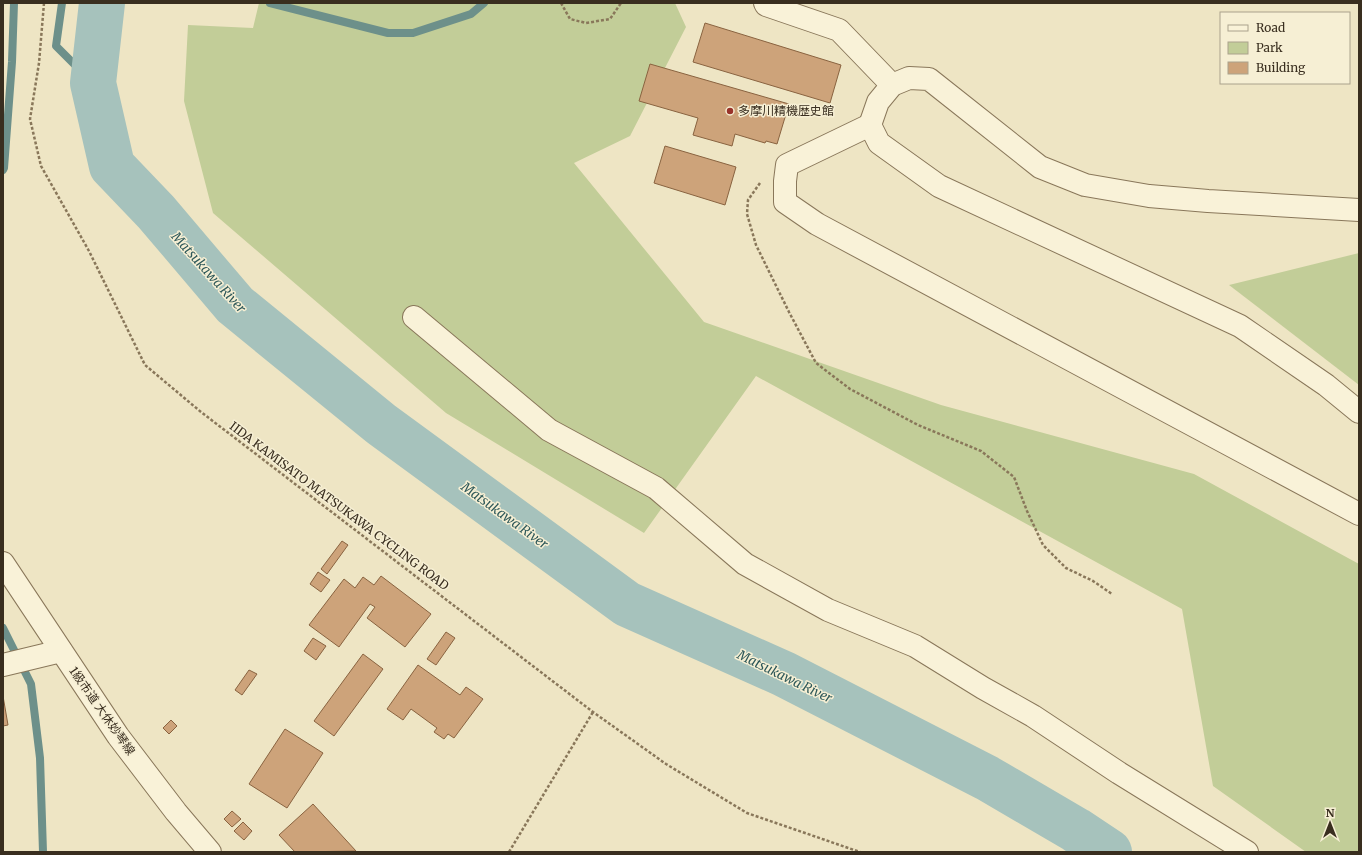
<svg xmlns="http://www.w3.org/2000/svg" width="1362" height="855" font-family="Merriweather,'Noto Sans JP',serif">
<rect width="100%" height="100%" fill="#eee5c4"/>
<g fill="#c2cd98">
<polygon points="259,3 675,3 686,27 630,136 574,163 704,322 941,405 1194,474 1359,564 1359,852 1306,852 1213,786 1182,609 756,376 644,533 446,413 213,213 184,101 188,25 253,28"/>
<polygon points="1359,253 1359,385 1229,285"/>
</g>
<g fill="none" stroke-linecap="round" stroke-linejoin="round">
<g stroke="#6d908a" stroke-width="8">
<polyline points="62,3 56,46 93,83"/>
<polyline points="270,3 388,33 413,33 471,14 484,3"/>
<polyline points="3,170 4,168 12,62 14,3"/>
<polyline points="3,628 31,684 40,758 43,852"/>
</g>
<polyline stroke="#a6c2bc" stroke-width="46" points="102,3 93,83 112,166 156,212 235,305 381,424 627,604 784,674 987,778 1076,830 1109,852"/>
</g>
<g fill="#cda37a" stroke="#896340">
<polygon points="705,23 841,65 830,103 693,62"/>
<polygon points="650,64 789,104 777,144 766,141 765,143 735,134 732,146 693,135 698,118 639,101"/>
<polygon points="665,146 736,167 725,205 654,183"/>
<polygon points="342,541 348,545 327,574 321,569"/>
<polygon points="318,572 330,580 321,592 310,584"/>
<polygon points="381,576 431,614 405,647 367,618 375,607 370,604 339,647 309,625 344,579 355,588 363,577 374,585"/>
<polygon points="446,632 455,638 436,665 427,659"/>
<polygon points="313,638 326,646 316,660 304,651"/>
<polygon points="363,654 383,669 334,736 314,721"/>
<polygon points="418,665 460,695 466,687 483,699 454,738 448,734 444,739 434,732 437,728 411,709 403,720 387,709"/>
<polygon points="249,670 257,674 242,695 235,690"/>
<polygon points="3,696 8,725 3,726"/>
<polygon points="171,720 177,726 169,734 163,728"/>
<polygon points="285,729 323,753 287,808 249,784"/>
<polygon points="313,804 356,851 295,852 279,835"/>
<polygon points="232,811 241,819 232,827 224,819"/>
<polygon points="243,822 252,831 244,840 234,831"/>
</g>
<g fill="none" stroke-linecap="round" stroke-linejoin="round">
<defs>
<g id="minor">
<polyline points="765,3 766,5 839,30 892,85"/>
<polyline points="870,125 787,165 785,181 785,202 817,224 1359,514"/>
<polyline points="1359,210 1208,201 1149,196 1085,185 1040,167 929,79 909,78 892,85 878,102 870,125 879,143 939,186 1240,326 1326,385 1359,412"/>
<polyline points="414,317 549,430 656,488 745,564 828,610 915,646 983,688 1033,716 1119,773 1247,852"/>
<polyline points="3,563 118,736 176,812 210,852"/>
<polyline points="3,665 61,651"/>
</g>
</defs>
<use href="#minor" stroke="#89775a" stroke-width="24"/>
<g stroke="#89775a" stroke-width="2.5" stroke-dasharray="3 2" stroke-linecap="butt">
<polyline points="44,3 39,63 30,119 41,166 89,251 145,365 201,412 593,712 666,764 747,813 860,852"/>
<polyline points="561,3 570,19 586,23 610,19 621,3"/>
<polyline points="760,183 748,200 747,214 756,245 789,312 816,363 850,389 918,425 981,451 1014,477 1027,511 1043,545 1066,568 1093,581 1112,594"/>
<polyline points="509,852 593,712"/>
</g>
<use href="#minor" stroke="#f9f2d8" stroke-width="22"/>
</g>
<circle fill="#99332a" stroke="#f6efd4" stroke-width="1.5" cx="730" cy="111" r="4"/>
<g text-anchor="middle" stroke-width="3" stroke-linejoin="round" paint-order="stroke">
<g font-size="12" fill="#392e1f" stroke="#f6efd4" text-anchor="start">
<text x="738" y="115">多摩川精機歴史館</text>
</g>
<g font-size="12" fill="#392e1f" stroke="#f6efd4">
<text transform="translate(339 506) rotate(37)" y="4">IIDA KAMISATO MATSUKAWA CYCLING ROAD</text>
<text transform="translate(102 711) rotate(55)" y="4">1級市道 大休妙琴線</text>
</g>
<g font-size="13" font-style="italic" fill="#2e5859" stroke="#f6efd4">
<text transform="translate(209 272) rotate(48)" y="5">Matsukawa River</text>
<text transform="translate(505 515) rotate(36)" y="5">Matsukawa River</text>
<text transform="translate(785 676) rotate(26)" y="5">Matsukawa River</text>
</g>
</g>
<rect width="1362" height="855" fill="none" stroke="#392e1f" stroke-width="8"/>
<rect x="1220" y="12" width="130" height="72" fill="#f6efd4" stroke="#aaa28c"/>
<rect x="1228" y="25" width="20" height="6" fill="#f9f2d8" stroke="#aaa28c"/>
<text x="1256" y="32" font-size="12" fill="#392e1f">Road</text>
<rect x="1228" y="42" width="20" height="12" fill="#c2cd98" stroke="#aaa28c"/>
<text x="1256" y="52" font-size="12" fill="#392e1f">Park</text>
<rect x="1228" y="62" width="20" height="12" fill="#cda37a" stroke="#aaa28c"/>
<text x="1256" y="72" font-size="12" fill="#392e1f">Building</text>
<g transform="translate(1330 823)" stroke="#f6efd4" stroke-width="3" paint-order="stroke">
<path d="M0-3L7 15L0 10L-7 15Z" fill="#392e1f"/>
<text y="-6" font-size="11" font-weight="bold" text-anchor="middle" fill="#392e1f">N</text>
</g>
</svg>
